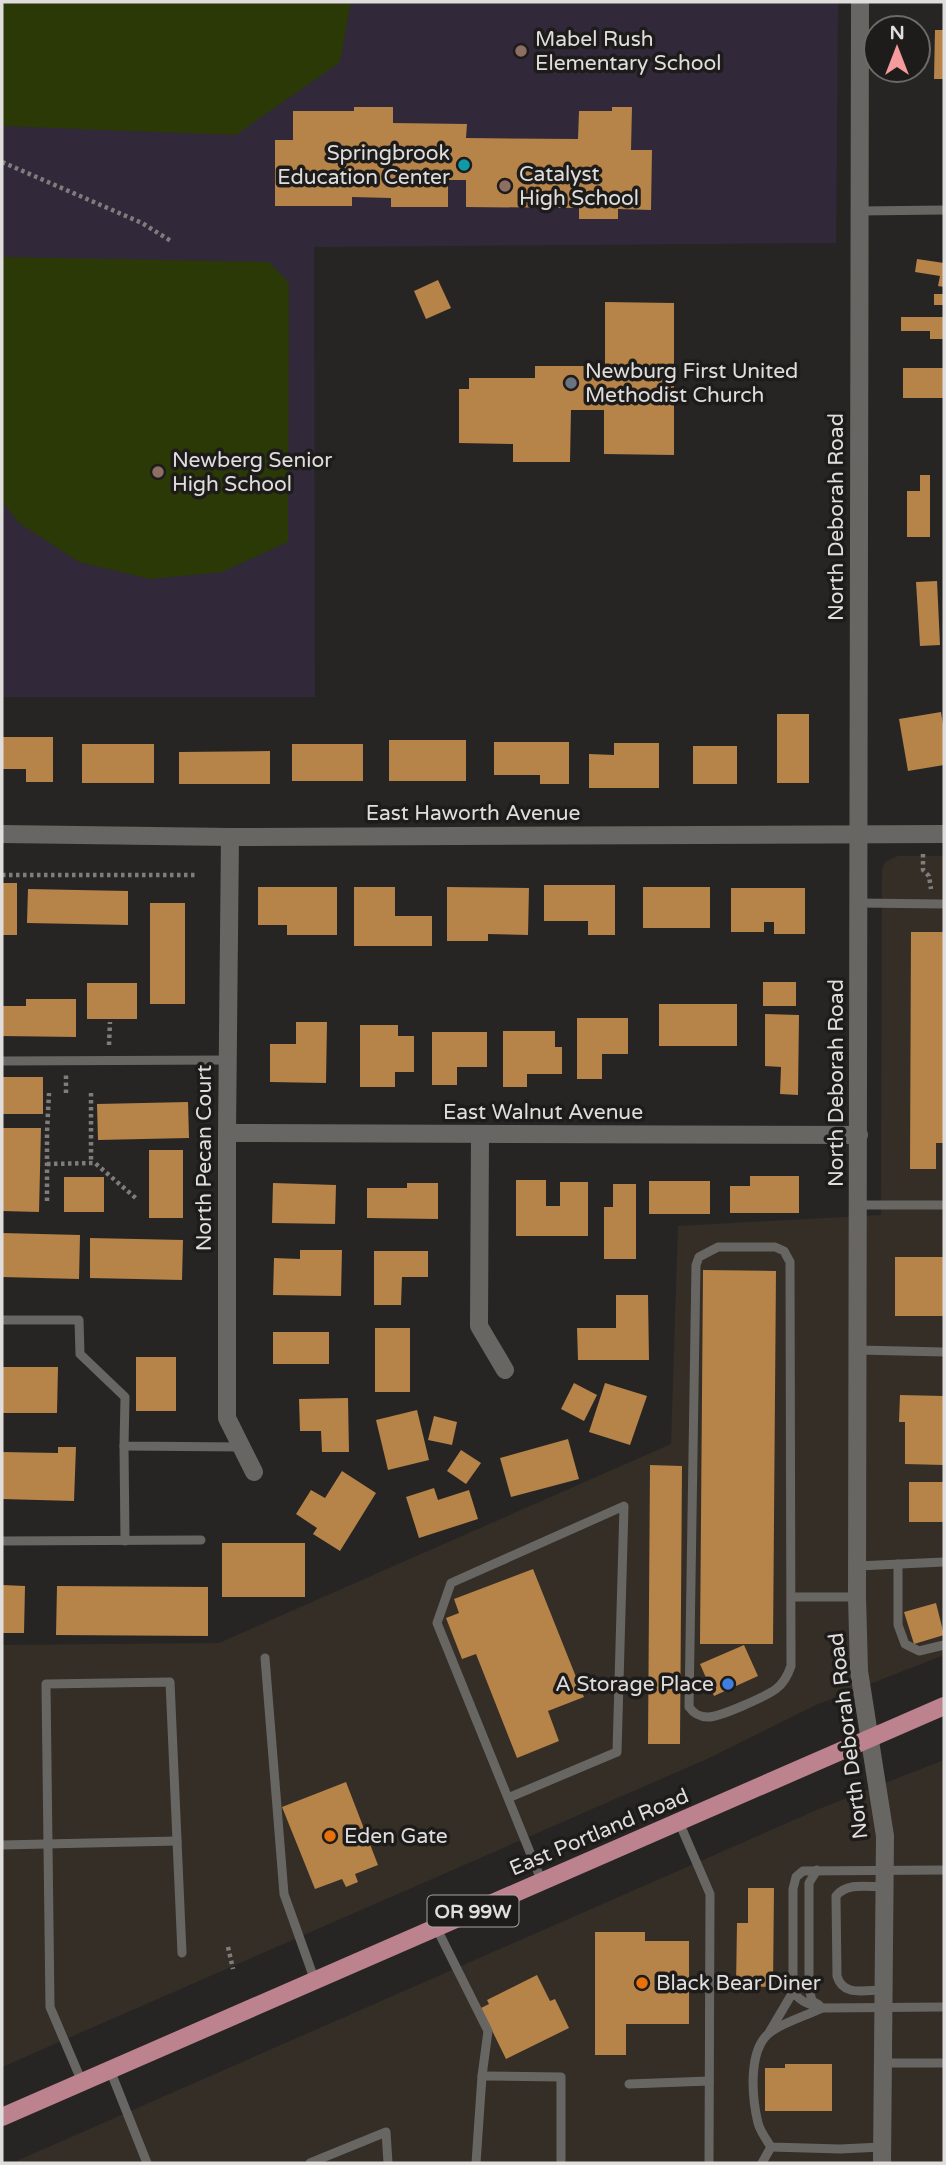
<svg xmlns="http://www.w3.org/2000/svg" width="946" height="2165" font-family="'Varela Round',sans-serif">
<rect width="100%" height="100%" fill="#272523"/>
<g fill="#342e27">
<polygon points="898,856 944,856 944,1655 816,1705 709,1758 2,2067 2,1645 219,1643 671,1444 678,1226 881,1215 882,869 885,862"/>
<polygon points="944,1760 944,2163 12,2163 819,1809"/>
</g>
<polygon fill="#312939" points="2,2 838,2 836,243 314,247 315,697 2,697"/>
<g fill="#2a3906">
<polygon points="2,2 351,2 340,62 236,135 2,126"/>
<polygon points="2,257 269,262 289,283 288,542 222,572 150,579 79,562 19,523 2,501"/>
</g>
<g fill="#b68348">
<polygon points="935,30 944,30 944,79 934,79"/>
<polygon points="354,107 393,107 393,123 467,124 466,138 578,139 579,111 612,111 612,107 632,107 631,150 652,150 651,210 618,209 618,219 579,219 579,208 466,207 466,180 448,180 448,207 391,207 391,198 352,197 352,206 275,206 275,140 293,140 293,111 354,111"/>
<polygon points="917,259 944,263 944,287 938,286 940,276 915,272"/>
<polygon points="438,280 451,308 426,319 414,291"/>
<rect x="934" y="294" width="10" height="11"/>
<polygon points="605,302 674,303 674,455 604,454 604,410 571,410 570,462 513,462 513,444 459,443 459,389 469,389 469,378 535,378 535,366 605,366"/>
<polygon points="901,317 944,317 944,339 930,339 930,331 901,331"/>
<rect x="903" y="368" width="41" height="30"/>
<polygon points="920,475 930,475 930,537 907,537 907,491 920,491"/>
<polygon points="937,581 940,645 920,646 916,582"/>
<polygon points="941,712 944,731 944,765 908,771 899,719"/>
<rect x="777" y="714" width="32" height="69"/>
<polygon points="2,737 53,737 53,782 26,782 26,769 2,769"/>
<rect x="389" y="740" width="77" height="41"/>
<polygon points="494,742 569,742 569,784 540,784 540,775 494,775"/>
<polygon points="614,743 659,743 659,788 589,788 589,754 614,755"/>
<rect x="82" y="744" width="72" height="39"/>
<rect x="292" y="744" width="71" height="37"/>
<rect x="693" y="746" width="44" height="38"/>
<polygon points="270,751 270,784 179,784 179,752"/>
<rect x="2" y="883" width="15" height="52"/>
<polygon points="544,885 615,885 615,935 588,935 588,921 544,921"/>
<polygon points="258,887 337,887 337,935 287,935 287,925 258,925"/>
<polygon points="354,887 395,887 395,916 432,916 432,946 354,946"/>
<polygon points="447,887 529,888 528,935 488,934 488,941 447,941"/>
<rect x="643" y="887" width="67" height="41"/>
<polygon points="731,888 805,888 805,934 774,934 774,922 764,922 764,932 731,932"/>
<polygon points="28,889 128,891 128,925 27,923"/>
<rect x="150" y="903" width="35" height="101"/>
<polygon points="911,932 944,932 944,1143 936,1143 936,1169 910,1169"/>
<rect x="763" y="982" width="33" height="24"/>
<rect x="87" y="983" width="50" height="36"/>
<polygon points="26,999 76,999 76,1037 2,1036 2,1006 26,1006"/>
<rect x="659" y="1004" width="78" height="42"/>
<polygon points="765,1014 799,1015 798,1095 780,1094 781,1067 765,1066"/>
<polygon points="577,1018 628,1018 628,1054 602,1054 602,1079 577,1079"/>
<polygon points="296,1022 327,1022 326,1083 270,1082 270,1044 296,1044"/>
<polygon points="360,1025 398,1025 398,1036 414,1036 414,1072 395,1072 395,1087 360,1087"/>
<polygon points="503,1031 555,1031 555,1047 562,1047 562,1074 527,1074 527,1087 503,1087"/>
<polygon points="432,1032 487,1032 487,1067 457,1067 457,1085 432,1085"/>
<rect x="2" y="1077" width="41" height="37"/>
<polygon points="188,1102 189,1138 98,1140 97,1104"/>
<polygon points="3,1128 41,1128 39,1212 2,1211"/>
<rect x="149" y="1150" width="34" height="68"/>
<polygon points="750,1176 799,1176 799,1213 730,1213 730,1186 750,1186"/>
<rect x="64" y="1177" width="40" height="35"/>
<polygon points="516,1180 546,1180 546,1206 560,1206 560,1182 588,1182 588,1236 516,1236"/>
<rect x="649" y="1181" width="61" height="33"/>
<polygon points="273,1183 336,1185 335,1224 272,1223"/>
<polygon points="407,1183 438,1183 438,1219 367,1218 367,1188 407,1188"/>
<polygon points="613,1184 636,1184 636,1259 604,1259 604,1207 613,1207"/>
<polygon points="2,1233 80,1235 79,1279 2,1277"/>
<polygon points="90,1238 183,1240 182,1280 90,1278"/>
<polygon points="300,1250 342,1250 341,1296 273,1295 274,1258 300,1259"/>
<polygon points="374,1251 428,1251 428,1277 402,1277 401,1305 374,1305"/>
<rect x="895" y="1257" width="49" height="59"/>
<polygon points="703,1270 776,1271 773,1644 700,1644"/>
<polygon points="616,1295 648,1295 649,1360 578,1360 577,1328 616,1328"/>
<rect x="375" y="1328" width="35" height="64"/>
<rect x="273" y="1332" width="56" height="32"/>
<rect x="136" y="1357" width="40" height="54"/>
<polygon points="2,1367 58,1367 57,1413 2,1413"/>
<polygon points="574,1383 597,1395 584,1421 561,1409"/>
<polygon points="605,1383 647,1396 630,1445 589,1432"/>
<polygon points="900,1395 944,1396 944,1465 905,1464 905,1422 899,1422"/>
<polygon points="348,1398 349,1452 322,1452 321,1431 300,1431 299,1399"/>
<polygon points="417,1410 429,1460 388,1470 376,1420"/>
<polygon points="434,1416 457,1422 452,1445 428,1440"/>
<polygon points="568,1439 579,1479 511,1497 500,1458"/>
<polygon points="58,1447 76,1447 74,1501 2,1499 2,1452 58,1453"/>
<polygon points="461,1450 481,1463 466,1484 447,1471"/>
<polygon points="650,1465 682,1466 680,1744 648,1744"/>
<polygon points="342,1471 376,1493 340,1551 313,1534 317,1528 296,1514 311,1490 325,1498"/>
<rect x="909" y="1482" width="35" height="40"/>
<polygon points="434,1488 438,1500 469,1490 478,1519 419,1538 406,1497"/>
<rect x="222" y="1543" width="83" height="54"/>
<polygon points="533,1569 584,1697 548,1711 559,1741 517,1758 476,1654 462,1659 446,1618 459,1613 454,1599"/>
<polygon points="2,1585 25,1586 24,1633 2,1633"/>
<polygon points="57,1586 208,1587 208,1636 56,1635"/>
<polygon points="936,1603 944,1635 914,1644 904,1612"/>
<polygon points="744,1645 758,1676 714,1696 700,1664"/>
<polygon points="346,1782 378,1865 355,1874 358,1882 346,1887 342,1879 315,1889 282,1807"/>
<polygon points="748,1888 774,1888 773,1987 736,1986 737,1923 748,1923"/>
<polygon points="595,1932 645,1932 645,1941 689,1941 689,2024 626,2024 626,2055 595,2055"/>
<polygon points="537,1975 550,2001 555,1999 569,2028 506,2059 481,2008 489,2004 487,2000"/>
<polygon points="785,2064 832,2064 832,2111 765,2111 765,2068 785,2068"/>
</g>
<g fill="none" stroke-linecap="round" stroke-linejoin="round">
<g stroke="#7f7d7c" stroke-width="4.5" stroke-dasharray="3.5 3.5" stroke-linecap="butt">
<polyline points="2,162 142,223 171,241"/>
<polyline points="923,854 923,870 929,876 931,889"/>
<polyline points="2,875 197,875"/>
<polyline points="109,1045 110,1022"/>
<polyline points="66,1093 66,1073"/>
<polyline points="91,1093 91,1163"/>
<polyline points="47,1164 95,1163 138,1200"/>
<polyline points="47,1201 47,1132 49,1093"/>
<polyline points="228,1947 233,1969"/>
</g>
<g stroke="#686663" stroke-width="9">
<polyline points="860,211 944,210"/>
<polyline points="859,903 944,904"/>
<polyline points="2,1061 228,1060"/>
<polyline points="858,1205 944,1205"/>
<path d="M718,1247H775L784,1251L790,1262L791,1666C788,1675 784,1683 776,1689C765,1697 720,1717 708,1717C699,1717 694,1714 689,1707L696,1265L699,1257Z"/>
<polyline points="2,1320 79,1320 80,1354 125,1397 124,1446 242,1447"/>
<polyline points="858,1350 944,1352"/>
<polyline points="124,1446 125,1541"/>
<polyline points="2,1541 201,1540"/>
<polyline points="898,1564 898,1625 905,1644 919,1651 944,1645"/>
<polyline points="857,1566 944,1562"/>
<polyline points="792,1597 857,1597"/>
<polyline points="265,1658 284,1894 315,1981"/>
<polyline points="508,1798 617,1752 624,1506 451,1583 437,1623 542,1882"/>
<polyline points="679,1822 710,1894 709,2163"/>
<polyline points="2,1845 177,1841"/>
<polyline points="817,1870 809,1883 809,1988 812,2001 819,2005"/>
<path d="M944,1870L803,1871L796,1877L793,1889V1992C802,2003 810,2005 824,2008L944,2007"/>
<polyline points="436,1927 488,2031 482,2076 476,2163"/>
<path d="M883,1990C865,1990 843,1997 837,1976L836,1896C847,1882 868,1887 884,1887"/>
<path d="M822,2008C806,2016 787,2021 772,2031C747,2047 752,2098 758,2123C760,2131 766,2139 771,2147L840,2149L882,2147"/>
<polyline points="770,2031 793,1992"/>
<polyline points="883,2063 944,2063"/>
<polyline points="110,2070 147,2163"/>
<polyline points="482,2076 561,2077 561,2163"/>
<polyline points="82,2082 50,2007 46,1684 170,1682 182,1953"/>
<polyline points="629,2084 709,2081"/>
<polyline points="310,2163 386,2132 388,2163"/>
<polyline points="762,2163 771,2147"/>
</g>
<g stroke="#686663" stroke-width="18">
<polyline points="860,2 857,1597 859,1671 885,1836 882,2163"/>
<polyline points="230,837 227,1133 227,1418 254,1472"/>
<polyline points="227,1133 859,1135"/>
<polyline points="480,1135 479,1326 505,1370"/>
</g>
<polyline stroke="#686663" stroke-width="18" points="2,834 230,837 944,834"/>
<polyline stroke="#bc828e" stroke-width="18" points="2,2117 944,1706"/>
</g>
<g fill="#8d6e63" stroke="#1e1c1a" stroke-width="2.5">
<circle cx="521" cy="51" r="7"/>
<circle cx="505" cy="186" r="7"/>
<circle cx="158" cy="472" r="7"/>
</g>
<circle fill="#0f9aa8" stroke="#1e1c1a" stroke-width="2.5" cx="464" cy="165" r="7"/>
<circle fill="#6b7280" stroke="#1e1c1a" stroke-width="2.5" cx="571" cy="383" r="7"/>
<circle fill="#3f7fe0" stroke="#1e1c1a" stroke-width="2.5" cx="728" cy="1684" r="7"/>
<g fill="#e8710a" stroke="#1e1c1a" stroke-width="2.5">
<circle cx="330" cy="1836" r="7"/>
<circle cx="642" cy="1983" r="7"/>
</g>
<g text-anchor="middle" stroke-width="7" stroke-linejoin="round" paint-order="stroke">
<rect fill="#1e1c1a" stroke="#a6a4a2" stroke-width="2" x="427.5" y="1895.5" width="91" height="31" rx="5"/>
<g font-size="19" font-weight="bold" fill="#e0dedd">
<text x="473" y="1918">OR 99W</text>
</g>
<g font-size="21" fill="#e0dedd" stroke="#1e1c1a" text-anchor="start">
<text x="535" y="46">Mabel Rush<tspan x="535" dy="24">Elementary School</tspan></text>
<text x="450" y="160" text-anchor="end">Springbrook<tspan x="450" dy="24">Education Center</tspan></text>
<text x="519" y="181">Catalyst<tspan x="519" dy="24">High School</tspan></text>
<text x="585" y="378">Newburg First United<tspan x="585" dy="24">Methodist Church</tspan></text>
<text x="172" y="467">Newberg Senior<tspan x="172" dy="24">High School</tspan></text>
<text x="714" y="1691" text-anchor="end">A Storage Place</text>
<text x="344" y="1843">Eden Gate</text>
<text x="656" y="1990">Black Bear Diner</text>
</g>
<g font-size="21" fill="#e0dedd" stroke="#1e1c1a">
<text transform="translate(836 517) rotate(-90)" y="7">North Deborah Road</text>
<text x="473" y="820">East Haworth Avenue</text>
<text transform="translate(836 1083) rotate(-90)" y="7">North Deborah Road</text>
<text x="543" y="1119">East Walnut Avenue</text>
<text transform="translate(204 1158) rotate(-90)" y="7">North Pecan Court</text>
<text transform="translate(848 1736) rotate(-97)" y="7">North Deborah Road</text>
<text transform="translate(599 1832) rotate(-23)" y="7">East Portland Road</text>
</g>
</g>
<rect width="946" height="2165" fill="none" stroke="#e0dedd" stroke-width="7"/>
<g transform="translate(897 49)"><circle r="33" fill="#1e1c1a" stroke="#6c6a68" stroke-width="2"/>
<path d="M0-5L12 26L0 18L-12 26Z" fill="#f59b9d"/>
<text y="-10" font-size="19" font-weight="bold" text-anchor="middle" fill="#e0dedd">N</text>
</g>
</svg>
